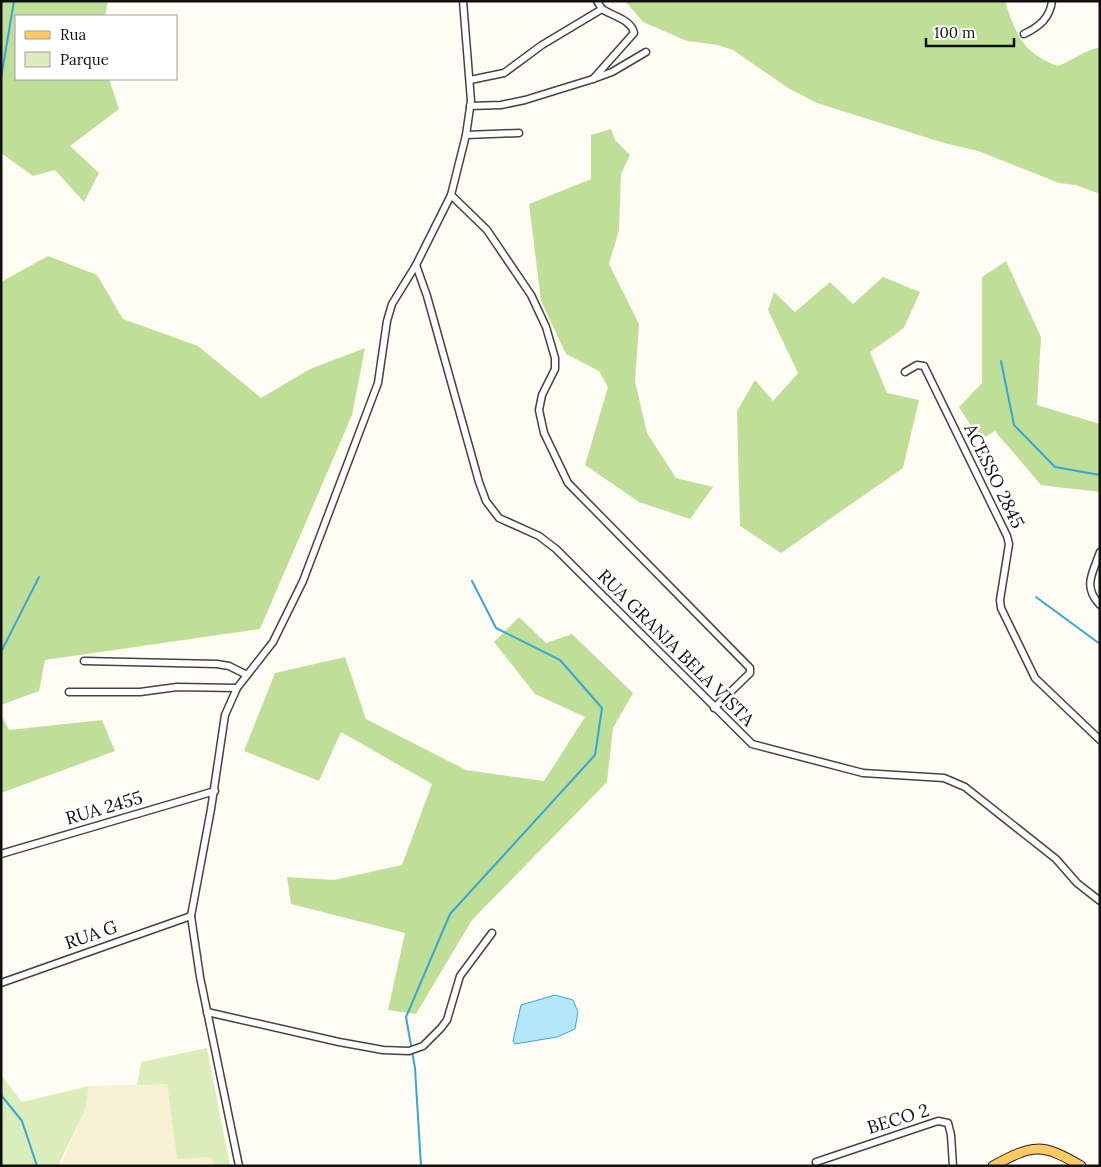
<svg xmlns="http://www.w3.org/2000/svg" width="1101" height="1167" font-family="Lora,serif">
<rect width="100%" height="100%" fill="#fffcf4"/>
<polygon fill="#f7f0d2" points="167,1084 177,1159 211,1157 214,1166 60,1166 85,1110 89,1086"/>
<g fill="#daedba">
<polygon points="207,1048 230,1166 214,1166 211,1157 177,1159 167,1084 137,1085 141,1062"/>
<polygon points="1,1075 22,1102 89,1086 85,1110 58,1166 1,1166"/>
</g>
<g fill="#bfdf98">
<polygon points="1,1 108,1 105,16 16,16 16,79 109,79 119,109 70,146 99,173 84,202 55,170 33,176 1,153"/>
<path d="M625,1H1005C1016,35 1023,53 1058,66C1073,60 1084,51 1100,47V194L1076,185L1059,183L978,151L944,143L817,103L788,88L733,50L718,45L687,41L643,22Z"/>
<polygon points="611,129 615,140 630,155 621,174 619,230 609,264 639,324 635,381 647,433 676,478 713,487 690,519 639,502 585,465 608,387 599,371 566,354 541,301 529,204 591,179 591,135"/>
<polygon points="48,256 97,275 123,319 198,346 261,398 310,369 365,348 352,415 260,629 45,660 39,691 1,705 1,282"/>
<polygon points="1006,261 1041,337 1037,405 1100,424 1100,492 1041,485 995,431 980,440 959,407 982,383 982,277"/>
<polygon points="883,277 920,292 904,328 870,352 887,393 919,400 903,468 781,553 740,526 737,411 755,380 773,401 798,373 768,310 774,292 795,312 830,282 853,304"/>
<polygon points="519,617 546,643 572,634 633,693 613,728 607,782 472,920 416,1014 388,1010 405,933 291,904 287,877 334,880 402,865 432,784 341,732 319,781 244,751 275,673 345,657 366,719 466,770 544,781 585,717 535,694 494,642"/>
<polygon points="1,715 9,730 102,720 115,751 1,793"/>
</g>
<polygon fill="#b5e7fa" stroke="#38a6d5" points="555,995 573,1000 578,1012 575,1029 557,1037 515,1044 513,1041 521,1005"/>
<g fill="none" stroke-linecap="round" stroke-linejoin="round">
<g stroke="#38a6d5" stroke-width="2">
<polyline points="1,78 14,1"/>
<polyline points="1001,361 1014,425 1055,467 1100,475"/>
<polyline points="1036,597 1100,644"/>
<polyline points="1,652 39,577"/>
<polyline points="1,1095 22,1121 37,1166"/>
<polyline points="421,1166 415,1068 406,1017 450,914 595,755 602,708 560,660 496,628 472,581"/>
</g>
<defs>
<g id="minor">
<polyline points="597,1 602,9"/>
<path d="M1024,34C1039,27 1050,18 1052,1"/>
<path d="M470,80L504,73L542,45L602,9C612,16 631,19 634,33L593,79"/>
<polyline points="470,106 501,105 525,100 593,79 612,72 646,52"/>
<polyline points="466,135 519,133"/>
<polyline points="451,195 487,230 531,295 546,327 555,358 555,369 542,395 539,410 544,433 568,483 750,668 750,673 714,708"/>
<polyline points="416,265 427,296 479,482 486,501 499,518 539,536 556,549 752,744 863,773 944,778 965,787 1056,859 1077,883 1100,901"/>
<polyline points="905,372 917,365 924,366 1007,536 1009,544 1000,600 1001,608 1035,678 1100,740"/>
<path d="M1100,552C1093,573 1082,586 1100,605"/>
<polyline points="84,661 217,664 229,666 247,675"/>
<polyline points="69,692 140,692 177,687 237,688"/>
<polyline points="1,854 215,791"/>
<polyline points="1,983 191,916"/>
<polyline points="207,1012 339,1042 383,1050 409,1051 423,1046 441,1028 447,1020 460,976 492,933"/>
<polyline points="816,1162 938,1121 948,1123 951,1135 953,1166"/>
<polyline points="239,1166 200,977 191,916 211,809 225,715 237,688 273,642 303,581 378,383 387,321 392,304 416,265 451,195 466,135 471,101 463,1"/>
</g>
<path id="major" d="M993,1166C1033,1144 1042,1143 1081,1166"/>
</defs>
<use href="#minor" stroke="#434343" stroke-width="9"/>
<use href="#major" stroke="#212121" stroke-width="11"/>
<use href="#minor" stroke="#fff" stroke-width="6"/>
<use href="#major" stroke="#ffca64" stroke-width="9"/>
</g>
<g text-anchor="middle" stroke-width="5" stroke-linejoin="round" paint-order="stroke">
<g font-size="18" fill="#101010" stroke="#fff">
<text transform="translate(994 476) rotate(64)" y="6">ACESSO 2845</text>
<text transform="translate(676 648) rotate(45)" y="6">RUA GRANJA BELA VISTA</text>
<text transform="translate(104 808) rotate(-16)" y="6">RUA 2455</text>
<text transform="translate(91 935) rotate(-19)" y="6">RUA G</text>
<text transform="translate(898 1119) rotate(-17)" y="6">BECO 2</text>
</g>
</g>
<rect width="1101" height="1167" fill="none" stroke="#101010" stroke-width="5"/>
<rect x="15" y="15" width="162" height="65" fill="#ffffff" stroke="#9f9f9f"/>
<rect x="25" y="31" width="25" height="8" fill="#ffca64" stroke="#9f9f9f"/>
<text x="60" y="40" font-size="15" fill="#101010">Rua</text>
<rect x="25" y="52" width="25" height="15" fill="#daedba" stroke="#9f9f9f"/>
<text x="60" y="65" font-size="15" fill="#101010">Parque</text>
<path d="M926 38v8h88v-8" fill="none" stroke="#101010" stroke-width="2.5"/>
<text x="934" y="38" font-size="15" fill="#101010" stroke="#ffffff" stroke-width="4" paint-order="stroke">100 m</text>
</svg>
